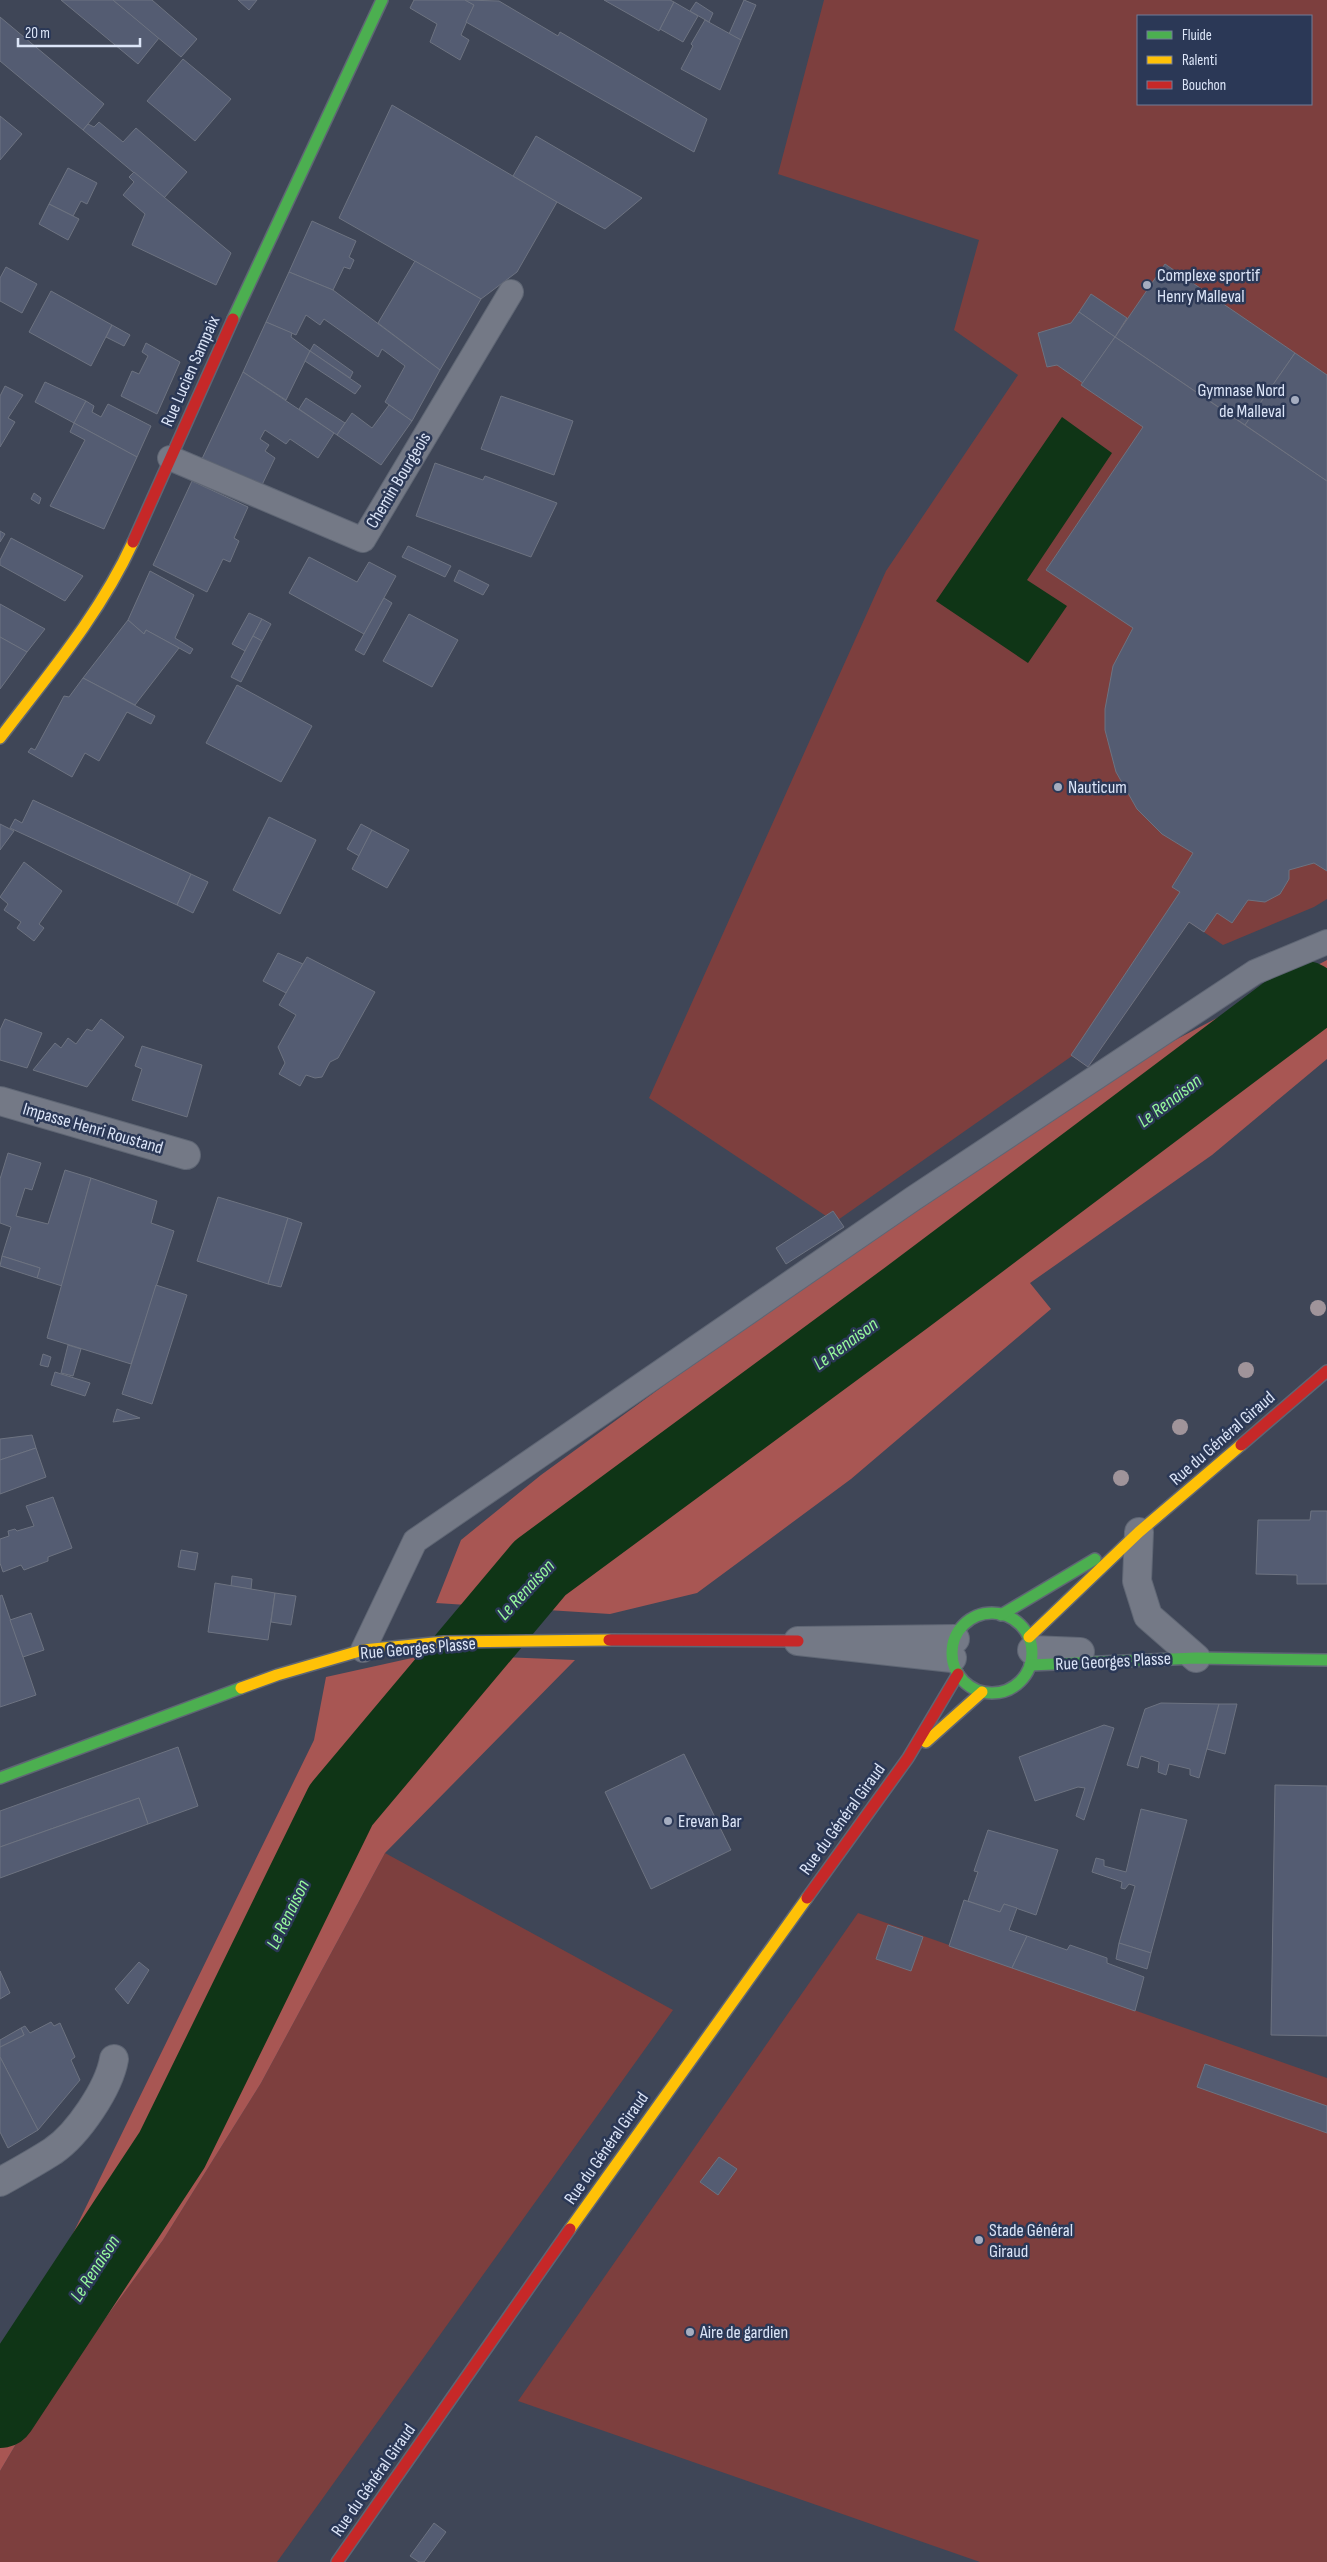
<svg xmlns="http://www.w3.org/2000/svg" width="1327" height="2562" font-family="'Sofia Sans Condensed',sans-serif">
<rect width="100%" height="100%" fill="#3f4657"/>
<g fill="#7d3f3e" fill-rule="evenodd">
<path d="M824,0H1327V899L1314,907L1223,945L1189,922L1088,1067L1072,1056L835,1222L649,1098L886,571L1018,375L954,330L979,240L778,174ZM1138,16H1311V104H1138Z"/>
<polygon points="385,1853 673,2010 277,2562 0,2562 0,2471 29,2422 163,2240 261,2083"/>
<polygon points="858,1913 1327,2078 1327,2562 980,2562 518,2401"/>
</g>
<g fill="#a85653">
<polygon points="1327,960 1327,1059 1212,1155 1030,1283 1051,1309 851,1479 697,1593 610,1614 436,1603 461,1540 541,1475 670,1381 902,1220 1162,1047"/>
<polygon points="430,1654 575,1660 385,1853 261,2083 163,2240 29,2422 0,2471 0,2383 314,1740 326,1677"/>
</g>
<polygon fill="#0f3516" points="1062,417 1112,453 1027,580 1067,606 1028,663 936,601"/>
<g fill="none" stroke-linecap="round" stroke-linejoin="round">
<polyline stroke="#0f3516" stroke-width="74" points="0,2411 172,2150 341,1805 540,1568 906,1298 1305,998"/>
</g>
<g fill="#545c72" stroke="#6d7381">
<polygon points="61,0 113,0 159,38 138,64"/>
<polygon points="113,0 152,0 197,39 181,57"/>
<polygon points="238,0 257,0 249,10"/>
<polygon points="414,0 465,0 474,5 461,35 469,40 460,60 430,42 437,24 410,8"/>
<polygon points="465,0 499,1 558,36 560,32 707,119 694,152 466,22 474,5"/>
<polygon points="604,0 670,0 674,2 659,31"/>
<polygon points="744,0 756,5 741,40 729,34"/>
<polygon points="674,2 698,16 683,42 660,29"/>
<polygon points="696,2 713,13 709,22 690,11"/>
<polygon points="0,17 104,104 83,130 0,61"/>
<polygon points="705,20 741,40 720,90 681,69 693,46 691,44"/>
<polygon points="183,59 231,99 195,141 147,101"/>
<polygon points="392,105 557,202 517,272 481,299 339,218"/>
<polygon points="0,116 22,134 0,160"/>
<polygon points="99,122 123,142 136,128 187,172 164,198 83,130 88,124 94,127"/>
<polygon points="536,136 642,198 605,229 557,202 513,176"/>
<polygon points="68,168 97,183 87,204 81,201 73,216 49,204"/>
<polygon points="134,172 231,253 216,285 132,245 145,214 123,195 134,182 129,177"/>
<polygon points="49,204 79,219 68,240 39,224"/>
<polygon points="312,221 356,241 349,257 354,260 350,269 344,267 333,290 289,272"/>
<polygon points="415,261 481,299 440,370 378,323"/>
<polygon points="1165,264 1295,353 1245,425 1115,337"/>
<polygon points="6,267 37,284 22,313 0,301 0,278"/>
<polygon points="289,272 333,290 440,370 412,421 385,402 405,366 382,349 378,357 324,319 320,325 306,315 296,335 266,322"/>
<polygon points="51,291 112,325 91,366 29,332"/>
<polygon points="1091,294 1127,318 1115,337 1079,312"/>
<polygon points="1079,312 1115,337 1083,383 1057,365 1047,367 1038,333 1071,323"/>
<polygon points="266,322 292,333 291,337 310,351 286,400 243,372"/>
<polygon points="112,325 130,335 124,346 106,337"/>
<polygon points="1115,337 1327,481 1327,871 1314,863 1289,870 1289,879 1280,894 1265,902 1248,900 1232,923 1217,913 1204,932 1189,922 1088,1067 1071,1055 1180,892 1172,887 1193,853 1162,834 1137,809 1116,772 1105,730 1105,709 1113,666 1133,628 1046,570 1143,427 1081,385"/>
<polygon points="146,343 180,362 157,414 121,396 132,371 139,374 148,356 142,352"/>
<polygon points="314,344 353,372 350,378 310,351"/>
<polygon points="310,351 361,386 355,394 305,361"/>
<polygon points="1295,353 1327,375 1327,481 1245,425"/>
<polygon points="243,372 334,433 318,458 290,439 286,444 265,430 260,439 269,445 265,451 275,458 260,489 201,461"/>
<polygon points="45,382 86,401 74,423 35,402"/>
<polygon points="5,386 23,395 8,418 15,422 0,447 0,396"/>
<polygon points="501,396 573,421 554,475 481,449"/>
<polygon points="306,398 345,423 337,435 299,409"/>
<polygon points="86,401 94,406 92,412 101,417 108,404 151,426 137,457 74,423"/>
<polygon points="389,405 412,421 381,465 337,435 352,413 372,428"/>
<polygon points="74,423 137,457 104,529 50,506 85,440 70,432"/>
<polygon points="435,463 483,480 485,476 557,503 531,557 416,516"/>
<polygon points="192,481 248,507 234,538 239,541 230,562 223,559 207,592 153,565"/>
<polygon points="34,493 41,498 39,504 31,499"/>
<polygon points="0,531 5,534 0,542"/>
<polygon points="11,538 83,576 65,601 0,565 0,560"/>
<polygon points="408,546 451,566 445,577 402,557"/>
<polygon points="309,557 357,582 369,562 396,576 364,634 289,593"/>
<polygon points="459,570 489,585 483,595 454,581"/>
<polygon points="150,571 194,595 175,638 193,649 190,654 146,630 144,634 128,620"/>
<polygon points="384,598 392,603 364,655 355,650"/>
<polygon points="0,604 45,629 27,652 0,637"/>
<polygon points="249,613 262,619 245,651 232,644"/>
<polygon points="409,614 458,640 432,687 383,661"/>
<polygon points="262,619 271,624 262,641 253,636"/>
<polygon points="128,620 144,634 146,630 179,648 135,705 83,678"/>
<polygon points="253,636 262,641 241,682 231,677"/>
<polygon points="0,637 27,652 0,689"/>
<polygon points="83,678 155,716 151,724 127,712 99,761 85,753 72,777 28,752 31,748 35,750 64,696 69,697"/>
<polygon points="237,685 312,726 281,782 206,743"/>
<polygon points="33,800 191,874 177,905 10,828 15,819 22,823"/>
<polygon points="269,817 316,840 280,914 233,890"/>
<polygon points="0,824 14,831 0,850"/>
<polygon points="361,824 372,830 359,856 347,849"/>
<polygon points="372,830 409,850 387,888 352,869"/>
<polygon points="24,862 62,891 39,924 44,928 34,941 17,928 21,922 4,910 8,904 0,897"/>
<polygon points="191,874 208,882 193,913 177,905"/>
<polygon points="278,953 303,964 286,993 263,981"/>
<polygon points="307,957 375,992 338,1058 330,1062 322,1077 315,1078 306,1075 300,1086 279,1074 285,1063 278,1047 296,1015 279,1005"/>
<polygon points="5,1019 42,1033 27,1068 0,1060 0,1030"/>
<polygon points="101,1019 124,1037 87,1087 33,1070 55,1043 61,1048 68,1038 76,1044 87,1029 92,1031"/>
<polygon points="142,1046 202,1065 187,1117 132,1100 142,1069 135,1066"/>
<polygon points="8,1153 41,1163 32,1190 25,1188 16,1216 48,1224 65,1170 91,1178 62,1286 37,1278 40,1268 2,1256 11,1227 0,1223 0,1179"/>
<polygon points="91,1178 157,1201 151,1223 174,1231 131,1364 47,1338"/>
<polygon points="218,1197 288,1218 268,1284 197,1261"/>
<polygon points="833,1211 844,1227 786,1264 776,1248"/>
<polygon points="288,1218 302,1223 281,1287 268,1284"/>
<polygon points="2,1256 40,1268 37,1278 0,1266"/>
<polygon points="156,1285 187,1295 152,1404 122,1394"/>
<polygon points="68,1345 81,1349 73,1376 61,1373"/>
<polygon points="43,1354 51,1357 48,1367 40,1365"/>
<polygon points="55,1372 90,1383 85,1396 51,1385"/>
<polygon points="117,1409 140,1418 113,1422"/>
<polygon points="32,1435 36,1448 0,1460 0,1439"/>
<polygon points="36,1448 46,1477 0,1494 0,1460"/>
<polygon points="53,1497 72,1548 48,1557 48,1561 24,1570 21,1565 3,1572 0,1563 0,1539 9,1536 8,1531 15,1529 17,1531 34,1526 26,1506"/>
<polygon points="1311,1511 1327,1511 1327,1584 1297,1584 1297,1575 1256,1574 1258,1520 1310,1520"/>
<polygon points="181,1550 198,1553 195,1570 178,1567"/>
<polygon points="232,1576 252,1579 251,1589 231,1586"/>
<polygon points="215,1583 275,1593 268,1640 208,1632"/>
<polygon points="275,1593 296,1596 291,1625 271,1622"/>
<polygon points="2,1595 36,1695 0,1707 0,1596"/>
<polygon points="31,1613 44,1650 23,1657 10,1620"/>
<polygon points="1161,1703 1219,1704 1199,1778 1190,1775 1190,1769 1169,1764 1166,1775 1158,1772 1159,1762 1141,1756 1138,1768 1127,1765 1145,1709"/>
<polygon points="1219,1704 1237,1704 1225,1754 1207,1749"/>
<polygon points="1104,1725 1114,1728 1084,1820 1076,1816 1085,1788 1078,1787 1035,1801 1019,1757"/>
<polygon points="178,1747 198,1806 148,1824 139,1798 0,1847 0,1811"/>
<polygon points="684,1754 731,1850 651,1889 605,1792"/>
<polygon points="1275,1785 1327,1786 1327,2036 1271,2035"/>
<polygon points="139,1798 148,1824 0,1878 0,1847"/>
<polygon points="1141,1809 1187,1820 1151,1953 1119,1943 1135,1886 1129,1884 1125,1889 1121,1888 1122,1882 1092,1872 1096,1858 1104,1860 1104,1866 1126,1872"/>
<polygon points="988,1830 1058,1850 1036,1915 1004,1904 1000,1912 968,1901 978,1872 974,1871"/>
<polygon points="964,1900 1000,1912 1004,1904 1017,1908 1009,1930 1027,1936 1012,1968 949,1946"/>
<polygon points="888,1925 923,1937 911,1971 876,1959"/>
<polygon points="1027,1936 1067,1950 1070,1945 1107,1958 1107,1963 1144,1977 1135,2011 1012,1968"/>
<polygon points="1119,1943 1151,1953 1147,1969 1116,1959"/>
<polygon points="139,1962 149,1970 128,2004 115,1989"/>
<polygon points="0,1971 10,1993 0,1999"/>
<polygon points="51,2022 54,2026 60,2023 75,2057 71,2060 80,2080 38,2130 0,2057 0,2047 24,2035 21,2028 25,2026 30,2033"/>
<polygon points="21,2028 24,2035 0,2047 0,2040"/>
<polygon points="0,2057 38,2130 8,2148 0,2132"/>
<polygon points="1205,2064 1327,2106 1327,2133 1197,2087"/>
<polygon points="719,2157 737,2169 718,2195 700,2182"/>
<polygon points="434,2523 446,2532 424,2562 419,2562 410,2556"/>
</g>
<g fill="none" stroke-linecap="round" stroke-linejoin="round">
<defs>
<g id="lane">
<polyline points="170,458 363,540 511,292"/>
<polyline points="363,1650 415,1541 914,1198 1255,972 1327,942"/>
</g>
<g id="street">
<polyline points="0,1101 186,1155"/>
<polyline points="1139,1532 1137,1581 1148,1616 1196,1658"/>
<polyline points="1032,1650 1080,1652"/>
<polyline points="952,1658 798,1641 955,1639"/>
<path d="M0,2182C18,2172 36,2162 53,2151C78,2134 109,2088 114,2059"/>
</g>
<g id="fast">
<polyline points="233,319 382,0"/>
<circle cx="992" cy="1653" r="40"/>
<polyline points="1001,1615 1095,1559"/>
<polyline points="1030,1665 1196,1658 1327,1660"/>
<polyline points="0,1778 241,1688"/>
</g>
<g id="slow">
<path d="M0,738C48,675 100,614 133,542"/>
<polyline points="1029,1637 1139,1532 1241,1445"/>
<polyline points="241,1688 277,1675 363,1650 444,1642 609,1640"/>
<polyline points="926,1742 982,1692"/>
<polyline points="570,2229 807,1898"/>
</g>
<g id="jam">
<polyline points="133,542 233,319"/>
<polyline points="1241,1445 1327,1371"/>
<polyline points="609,1640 798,1641"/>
<polyline points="807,1898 908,1758 958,1674"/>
<polyline points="337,2562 570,2229"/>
</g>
</defs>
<use href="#lane" stroke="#5f6674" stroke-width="26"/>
<use href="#street" stroke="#5f6674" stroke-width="30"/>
<use href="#fast" stroke="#5f6674" stroke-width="14"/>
<use href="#slow" stroke="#5f6674" stroke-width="14"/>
<use href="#jam" stroke="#5f6674" stroke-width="14"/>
<use href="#lane" stroke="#747986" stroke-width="24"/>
<use href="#street" stroke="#747986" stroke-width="28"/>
<use href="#fast" stroke="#4caf50" stroke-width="11"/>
<use href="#slow" stroke="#ffc107" stroke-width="11"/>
<use href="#jam" stroke="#c62828" stroke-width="11"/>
</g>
<g fill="#a0949a">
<circle cx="1318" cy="1308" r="8"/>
<circle cx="1246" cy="1370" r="8"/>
<circle cx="1180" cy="1427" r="8"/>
<circle cx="1121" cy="1478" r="8"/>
</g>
<g fill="#a5adc0" stroke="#2b3856" stroke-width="2">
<circle cx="1147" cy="285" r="5"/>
<circle cx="1295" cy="400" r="5"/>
<circle cx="1058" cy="787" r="5"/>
<circle cx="668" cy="1821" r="5"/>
<circle cx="979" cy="2240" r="5"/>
<circle cx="690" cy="2332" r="5"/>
</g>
<g text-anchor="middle" stroke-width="5" stroke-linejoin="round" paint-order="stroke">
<g font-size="18" fill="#dce5f8" stroke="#2b3856" text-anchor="start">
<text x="1157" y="281">Complexe sportif<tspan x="1157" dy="21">Henry Malleval</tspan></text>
<text x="1285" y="396" text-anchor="end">Gymnase Nord<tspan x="1285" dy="21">de Malleval</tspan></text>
<text x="1068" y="793">Nauticum</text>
<text x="678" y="1827">Erevan Bar</text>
<text x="989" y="2236">Stade Général<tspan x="989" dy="21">Giraud</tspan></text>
<text x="700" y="2338">Aire de gardien</text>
</g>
<g font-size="18" fill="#dce5f8" stroke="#2b3856">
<text transform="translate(190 371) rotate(-66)" y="6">Rue Lucien Sampaix</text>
<text transform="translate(398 480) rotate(-59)" y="6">Chemin Bourgeois</text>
<text transform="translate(93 1128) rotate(16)" y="6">Impasse Henri Roustand</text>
<text transform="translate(1222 1438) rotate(-41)" y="6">Rue du Général Giraud</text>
<text transform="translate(418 1648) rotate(-5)" y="6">Rue Georges Plasse</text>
<text transform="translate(1113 1661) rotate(-3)" y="6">Rue Georges Plasse</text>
<text transform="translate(842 1819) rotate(-54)" y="6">Rue du Général Giraud</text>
<text transform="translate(606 2148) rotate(-55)" y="6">Rue du Général Giraud</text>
<text transform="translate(373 2480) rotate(-55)" y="6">Rue du Général Giraud</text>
</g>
<g font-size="19" font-style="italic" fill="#97fa9d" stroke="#2b3856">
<text transform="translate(1169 1100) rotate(-37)" y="7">Le Renaison</text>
<text transform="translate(845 1343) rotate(-36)" y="7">Le Renaison</text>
<text transform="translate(525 1589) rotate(-47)" y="7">Le Renaison</text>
<text transform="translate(287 1914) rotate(-64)" y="7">Le Renaison</text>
<text transform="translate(94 2268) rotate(-57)" y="7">Le Renaison</text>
</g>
</g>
<rect x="1137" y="15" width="175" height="90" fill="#2b3856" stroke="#727d97"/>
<rect x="1147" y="31" width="25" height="8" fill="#4caf50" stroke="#727d97"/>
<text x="1182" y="40" font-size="15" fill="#dce5f8">Fluide</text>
<rect x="1147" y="56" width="25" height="8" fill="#ffc107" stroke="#727d97"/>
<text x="1182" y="65" font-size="15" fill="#dce5f8">Ralenti</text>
<rect x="1147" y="81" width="25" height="8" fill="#c62828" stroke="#727d97"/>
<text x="1182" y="90" font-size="15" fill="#dce5f8">Bouchon</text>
<path d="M18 38v8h122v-8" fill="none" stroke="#dce5f8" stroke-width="2.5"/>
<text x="25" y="38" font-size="15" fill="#dce5f8" stroke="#2b3856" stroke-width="4" paint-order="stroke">20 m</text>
</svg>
